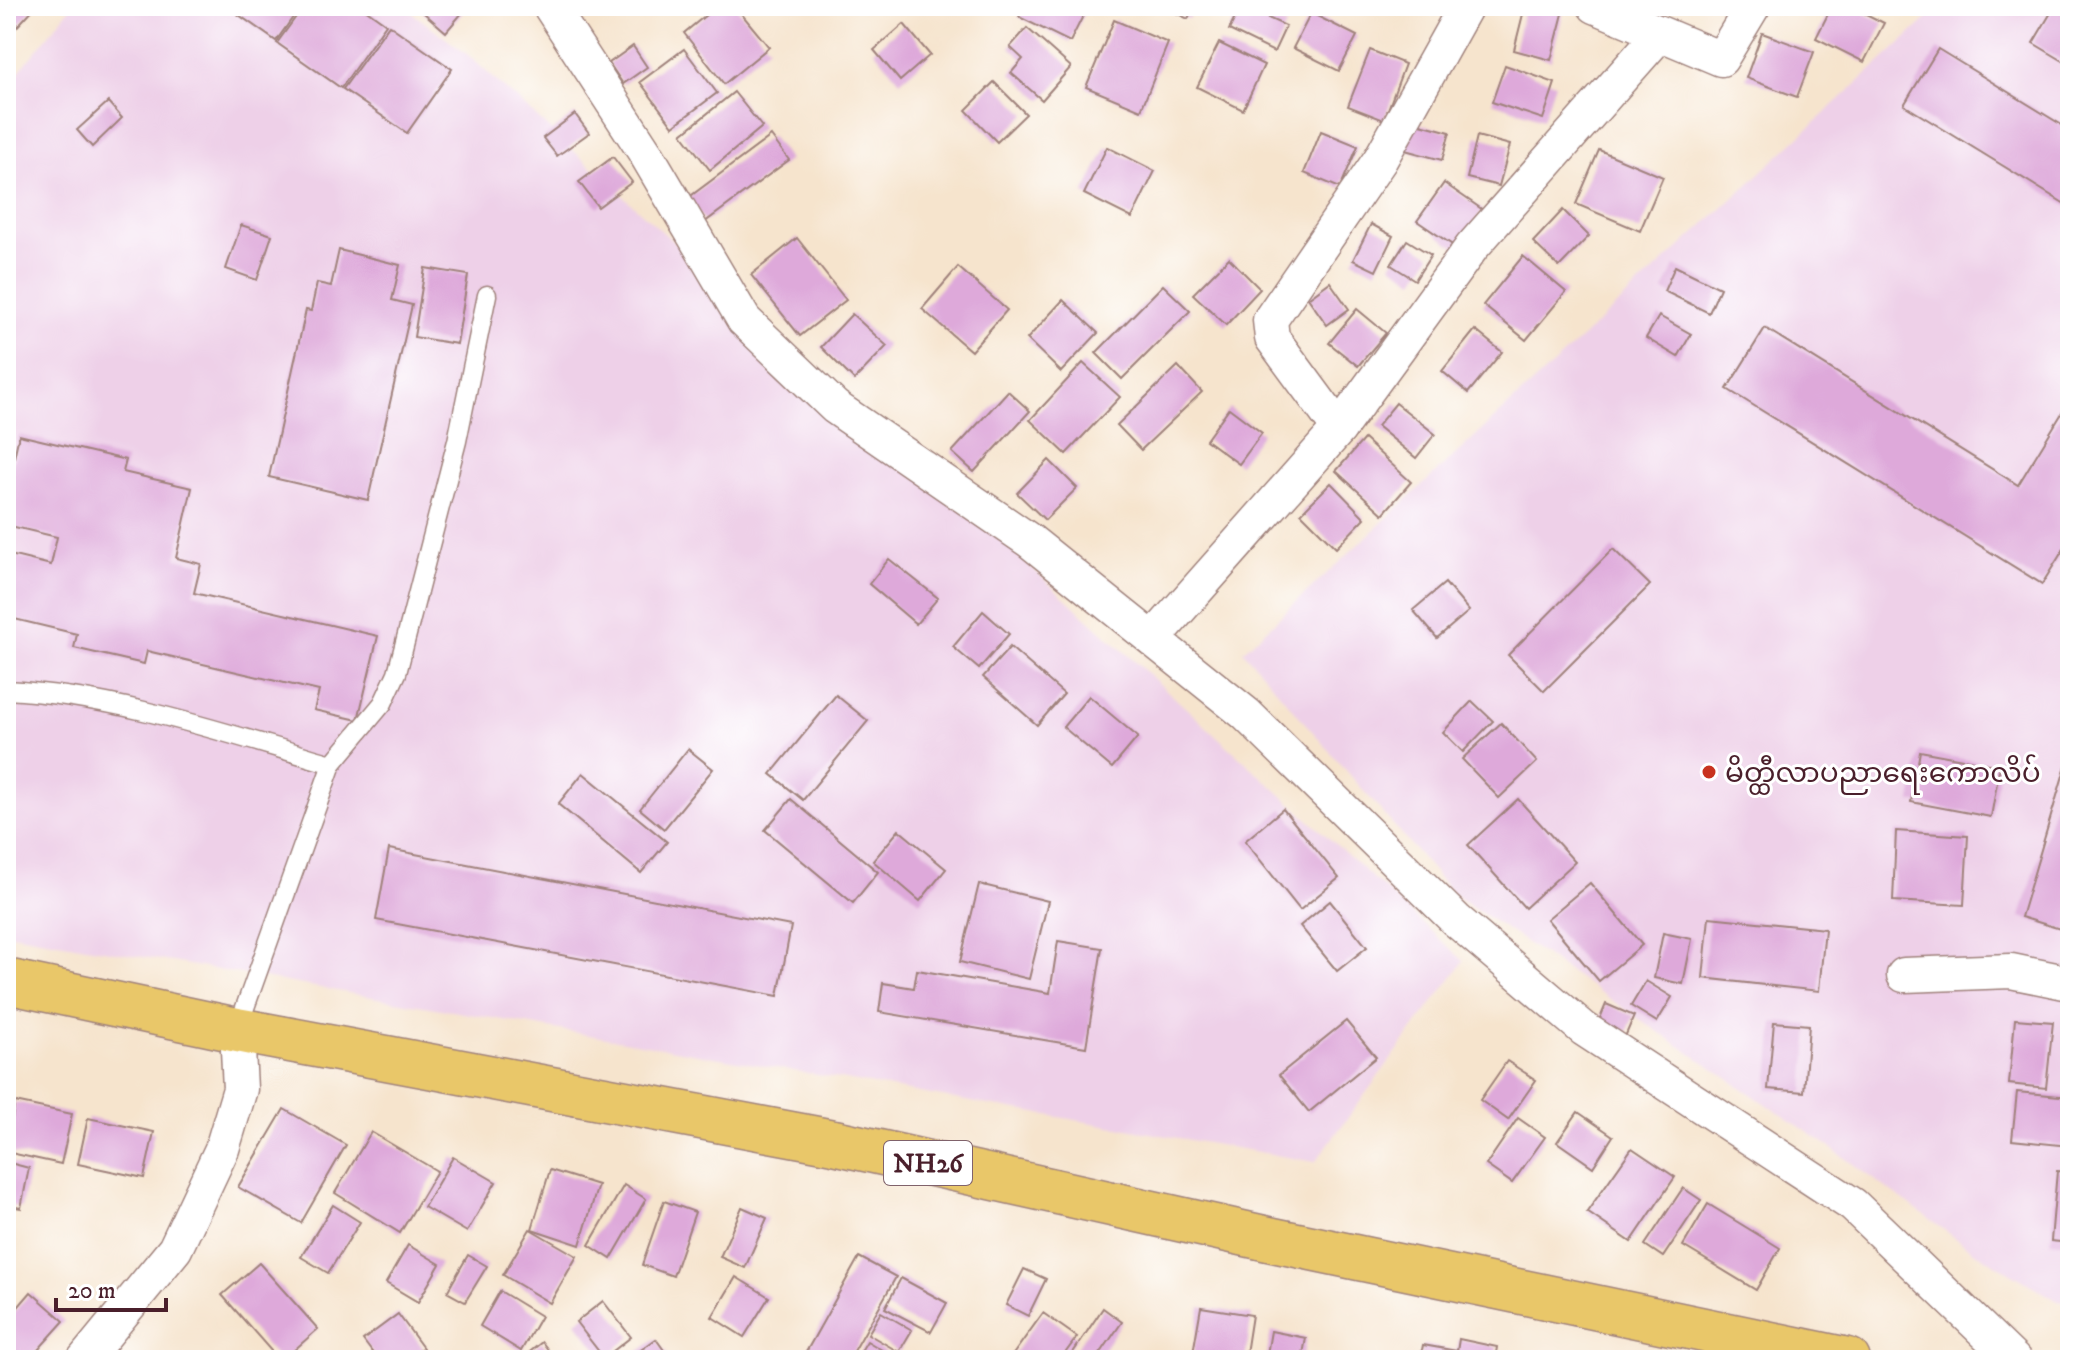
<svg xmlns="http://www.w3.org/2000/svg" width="2076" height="1366" font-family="'IM FELL DW Pica','Noto Sans Myanmar',serif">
<rect width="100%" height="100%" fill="#fff"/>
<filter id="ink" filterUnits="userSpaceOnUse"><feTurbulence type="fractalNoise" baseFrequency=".0125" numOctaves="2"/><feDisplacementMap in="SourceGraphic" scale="16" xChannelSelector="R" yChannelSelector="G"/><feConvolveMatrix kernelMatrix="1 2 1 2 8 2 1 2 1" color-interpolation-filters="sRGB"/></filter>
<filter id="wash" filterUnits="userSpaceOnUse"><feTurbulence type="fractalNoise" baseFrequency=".006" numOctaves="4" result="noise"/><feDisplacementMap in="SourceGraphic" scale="32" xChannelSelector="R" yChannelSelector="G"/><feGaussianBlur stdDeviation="1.8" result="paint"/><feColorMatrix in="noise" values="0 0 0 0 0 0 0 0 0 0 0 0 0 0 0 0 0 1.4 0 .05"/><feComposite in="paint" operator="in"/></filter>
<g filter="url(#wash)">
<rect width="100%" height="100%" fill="#f6e4cd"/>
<g fill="#eed0e8">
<polygon points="72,6 403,6 468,55 1464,961 1315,1162 6,933 6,88"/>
<polygon points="1941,6 2070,6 2070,1302 2058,1301 1972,1250 1824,1143 1452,893 1243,651"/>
</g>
<g id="blocks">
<g fill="#dea9da">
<polygon points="6,6 36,6 13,31 6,25"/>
<polygon points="226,6 301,6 276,41"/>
<polygon points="304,6 361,6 386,24 341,88 277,43"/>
<polygon points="416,6 468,6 446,32"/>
<polygon points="717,6 735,6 769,47 724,84 684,33"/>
<polygon points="1024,6 1068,6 1084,14 1070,42 1019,17"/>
<polygon points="1162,6 1194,6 1188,19"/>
<polygon points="1241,6 1286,26 1274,52 1229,30"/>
<polygon points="1525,6 1565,6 1551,60 1514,50"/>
<polygon points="1832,6 1850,6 1884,23 1864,62 1816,38"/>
<polygon points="2055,6 2070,6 2070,65 2033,43"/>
<polygon points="1311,13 1357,36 1339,71 1293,48"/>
<polygon points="1114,20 1168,43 1141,110 1086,87"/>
<polygon points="904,24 930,55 900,81 874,50"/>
<polygon points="389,25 452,69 407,133 343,89"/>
<polygon points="1027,28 1071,67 1042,100 1011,73 1023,59 1010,47"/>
<polygon points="1762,33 1814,52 1797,97 1746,78"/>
<polygon points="1219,43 1264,65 1243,110 1197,87"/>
<polygon points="633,46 647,67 623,84 609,63"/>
<polygon points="684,49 717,93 673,126 640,82"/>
<polygon points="1938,49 2070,130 2070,207 1904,105"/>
<polygon points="1370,50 1405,64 1384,120 1348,106"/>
<polygon points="1505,65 1555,83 1543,119 1492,102"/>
<polygon points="994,82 1026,114 997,142 966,110"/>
<polygon points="734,92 762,127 710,170 682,134"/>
<polygon points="108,102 122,118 92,147 77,130"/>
<polygon points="575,114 589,133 557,156 543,138"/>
<polygon points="1413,122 1450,132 1442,160 1405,150"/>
<polygon points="1321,131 1358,146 1340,188 1304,173"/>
<polygon points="771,136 789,160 705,222 688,198"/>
<polygon points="1477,136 1510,145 1499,186 1467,178"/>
<polygon points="1107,147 1155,171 1132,218 1084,194"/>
<polygon points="1599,150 1663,177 1640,231 1576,204"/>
<polygon points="613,157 632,182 598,207 579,182"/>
<polygon points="1444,183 1483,210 1457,248 1417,221"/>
<polygon points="1563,210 1589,236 1559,267 1533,242"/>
<polygon points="1371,224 1393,236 1376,271 1353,260"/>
<polygon points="241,225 272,235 257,280 226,269"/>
<polygon points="797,238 846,300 800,336 751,275"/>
<polygon points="1407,240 1431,255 1415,280 1391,265"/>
<polygon points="339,250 400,265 392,300 412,305 368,500 269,477 306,310 311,311 317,283 331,286"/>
<polygon points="1523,256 1566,292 1526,340 1483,305"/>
<polygon points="1229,258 1260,289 1226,325 1193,294"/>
<polygon points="1675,266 1720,288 1709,313 1664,291"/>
<polygon points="958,267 1007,310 971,351 922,309"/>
<polygon points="425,268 468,275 457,344 414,337"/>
<polygon points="1330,282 1349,309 1327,325 1308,298"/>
<polygon points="1163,285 1190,311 1122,379 1096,353"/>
<polygon points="1063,300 1098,333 1061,372 1027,339"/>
<polygon points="1357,309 1386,333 1358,366 1329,343"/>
<polygon points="852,314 887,346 854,380 821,347"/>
<polygon points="1659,316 1691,334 1678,357 1646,338"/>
<polygon points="1765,328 2018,485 2070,400 2070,539 2042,584 1727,389"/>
<polygon points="1475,330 1502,352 1468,393 1442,371"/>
<polygon points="1083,363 1120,397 1066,454 1030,420"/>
<polygon points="1178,366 1202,392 1141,450 1117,425"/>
<polygon points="1008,391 1030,411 974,472 952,452"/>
<polygon points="1396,403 1435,434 1416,458 1377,426"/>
<polygon points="1229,408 1262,433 1239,464 1206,440"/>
<polygon points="19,435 126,460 123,472 192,488 176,558 201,564 194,593 378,636 358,720 314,710 319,691 147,651 144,664 74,648 77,634 6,617 6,554 51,565 57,537 6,525 6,494"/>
<polygon points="1364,439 1411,482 1383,514 1336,471"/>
<polygon points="1049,460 1077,488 1045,520 1017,493"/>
<polygon points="1331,483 1365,518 1336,548 1301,513"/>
<polygon points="1613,549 1650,585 1544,691 1508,655"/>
<polygon points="889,559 938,598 916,624 869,584"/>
<polygon points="1445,583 1469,611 1437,638 1413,610"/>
<polygon points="983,611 1009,634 979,669 953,647"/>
<polygon points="1010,647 1064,694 1037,725 983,677"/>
<polygon points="836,695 868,721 803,800 771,774"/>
<polygon points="1089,696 1138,737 1112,768 1063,727"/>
<polygon points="1472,701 1493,721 1463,752 1443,732"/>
<polygon points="1501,723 1537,762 1499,798 1462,759"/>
<polygon points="688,749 713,769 664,829 640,809"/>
<polygon points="1920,751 2000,766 1991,817 1911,802"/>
<polygon points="2070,752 2070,932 2021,917"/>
<polygon points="583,773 667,842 641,873 558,804"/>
<polygon points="791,799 878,872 853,903 765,830"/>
<polygon points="1518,799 1575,862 1525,908 1468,845"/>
<polygon points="1283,809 1339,878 1300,910 1245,841"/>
<polygon points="899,830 946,869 920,901 873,861"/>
<polygon points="1896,831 1968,836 1964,905 1893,901"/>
<polygon points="389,849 791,926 778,996 376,920"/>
<polygon points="1590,883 1642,945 1599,981 1547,919"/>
<polygon points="979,884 1048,901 1029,979 960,962"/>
<polygon points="1330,901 1367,947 1337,971 1300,926"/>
<polygon points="1709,917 1825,929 1819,991 1703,978"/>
<polygon points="1663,933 1692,939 1683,984 1654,978"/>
<polygon points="1058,941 1102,948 1086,1047 879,1012 883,983 914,988 917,970 1050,993"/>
<polygon points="1646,981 1672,997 1657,1022 1631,1006"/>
<polygon points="1606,1004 1634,1016 1622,1044 1594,1033"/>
<polygon points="2015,1019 2053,1022 2046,1088 2009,1084"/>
<polygon points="1346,1021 1376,1057 1309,1112 1279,1075"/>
<polygon points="1774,1022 1809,1025 1804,1092 1768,1089"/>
<polygon points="1507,1061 1536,1080 1508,1120 1480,1100"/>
<polygon points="2017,1092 2070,1097 2070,1146 2012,1140"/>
<polygon points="15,1102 72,1114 61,1164 6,1152"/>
<polygon points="284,1109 346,1145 301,1223 238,1187"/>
<polygon points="1578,1112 1613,1136 1593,1167 1557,1142"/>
<polygon points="88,1118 154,1132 144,1178 78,1164"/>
<polygon points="1518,1118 1545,1137 1512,1183 1486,1165"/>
<polygon points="371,1132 437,1171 400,1233 335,1193"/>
<polygon points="1632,1148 1675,1177 1631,1242 1587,1212"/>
<polygon points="453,1157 496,1182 467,1232 424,1207"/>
<polygon points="6,1162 29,1168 21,1208 6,1205"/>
<polygon points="550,1170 598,1185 580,1245 532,1229"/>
<polygon points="2057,1171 2070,1172 2070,1243 2051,1241"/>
<polygon points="624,1185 646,1199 611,1259 589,1245"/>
<polygon points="1683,1188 1701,1200 1663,1257 1645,1245"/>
<polygon points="664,1201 695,1212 673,1276 642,1265"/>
<polygon points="1708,1204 1780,1248 1756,1290 1683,1246"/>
<polygon points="333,1205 360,1222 328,1273 301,1257"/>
<polygon points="742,1207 767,1218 745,1268 720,1257"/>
<polygon points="530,1229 577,1256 550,1303 503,1275"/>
<polygon points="408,1245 440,1264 418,1302 386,1283"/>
<polygon points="468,1255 487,1266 465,1302 447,1292"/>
<polygon points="859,1257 896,1277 849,1360 815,1360 805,1354"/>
<polygon points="259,1263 318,1329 283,1360 279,1360 222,1295"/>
<polygon points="1024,1269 1046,1279 1028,1316 1006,1305"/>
<polygon points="736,1277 769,1297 744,1337 712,1317"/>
<polygon points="901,1278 947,1303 931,1332 885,1308"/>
<polygon points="500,1291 541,1316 521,1351 480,1326"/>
<polygon points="31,1292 64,1321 29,1360 17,1360 6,1350 6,1321"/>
<polygon points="603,1301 631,1337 604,1358 576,1322"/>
<polygon points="1201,1307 1252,1315 1245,1360 1193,1353"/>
<polygon points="1103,1308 1122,1322 1096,1360 1068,1360"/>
<polygon points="881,1312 912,1330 899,1352 868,1334"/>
<polygon points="1043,1313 1077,1337 1060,1360 1009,1360"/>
<polygon points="398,1314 423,1348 406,1360 378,1360 363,1340"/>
<polygon points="1271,1331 1306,1338 1302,1360 1266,1360"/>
<polygon points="656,1339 671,1360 627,1360"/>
<polygon points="1459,1339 1497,1347 1495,1360 1420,1360 1423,1345 1457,1351"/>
<polygon points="867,1341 887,1353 883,1360 856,1359"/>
<polygon points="542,1342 556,1360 520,1360"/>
</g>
</g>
</g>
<g filter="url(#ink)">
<use href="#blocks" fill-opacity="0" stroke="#a0827c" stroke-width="2"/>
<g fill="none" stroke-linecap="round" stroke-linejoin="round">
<defs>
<g id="service">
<path d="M6,690C118,696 225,733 332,764L237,1030"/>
<polyline points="332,764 383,703 397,673 457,441 487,295"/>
</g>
<g id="minor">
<polyline points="550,6 645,152 744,320 835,407 1030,541 1246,714 1456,920 1584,1029 1853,1205 2014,1360"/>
<polyline points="1595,6 1721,59 1753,6"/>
<polyline points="1339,429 1272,338 1270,320 1380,160 1466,6"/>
<polyline points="1153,639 1339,429 1472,247 1659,35"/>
<polyline points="1904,975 2011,971 2070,983"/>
<polyline points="84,1360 175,1249 222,1149 240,1089 237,1030"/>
</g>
<polyline id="trunk" points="6,981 237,1030 834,1142 1273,1240 1848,1360"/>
</defs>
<use href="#service" stroke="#a0827c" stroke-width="21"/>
<use href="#minor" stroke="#a0827c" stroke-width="37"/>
<use href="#trunk" stroke="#a0827c" stroke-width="47"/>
<use href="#service" stroke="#fff" stroke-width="18"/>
<use href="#minor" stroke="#fff" stroke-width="34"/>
<use href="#trunk" stroke="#e9c769" stroke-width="44"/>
</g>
</g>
<circle fill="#c8321e" stroke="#fff" stroke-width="3" cx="1709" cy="772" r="8"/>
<g text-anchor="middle" stroke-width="6" stroke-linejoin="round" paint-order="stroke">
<rect fill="#fff" stroke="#80626b" stroke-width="2" x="884" y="1141" width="88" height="44" rx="6"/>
<g font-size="26" font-weight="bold" fill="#4a1f2b">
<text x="928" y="1172">NH26</text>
</g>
<g font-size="28" fill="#4a1f2b" stroke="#fff" text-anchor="start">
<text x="1725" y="782">မိတ္ထီလာပညာရေးကောလိပ်</text>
</g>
</g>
<rect width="2076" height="1366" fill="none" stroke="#fff" stroke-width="32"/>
<path d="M56 1298v12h110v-12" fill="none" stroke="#4a1f2b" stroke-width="4"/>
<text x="68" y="1298" font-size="24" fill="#4a1f2b" stroke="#ffffff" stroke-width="6" paint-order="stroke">20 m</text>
</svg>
